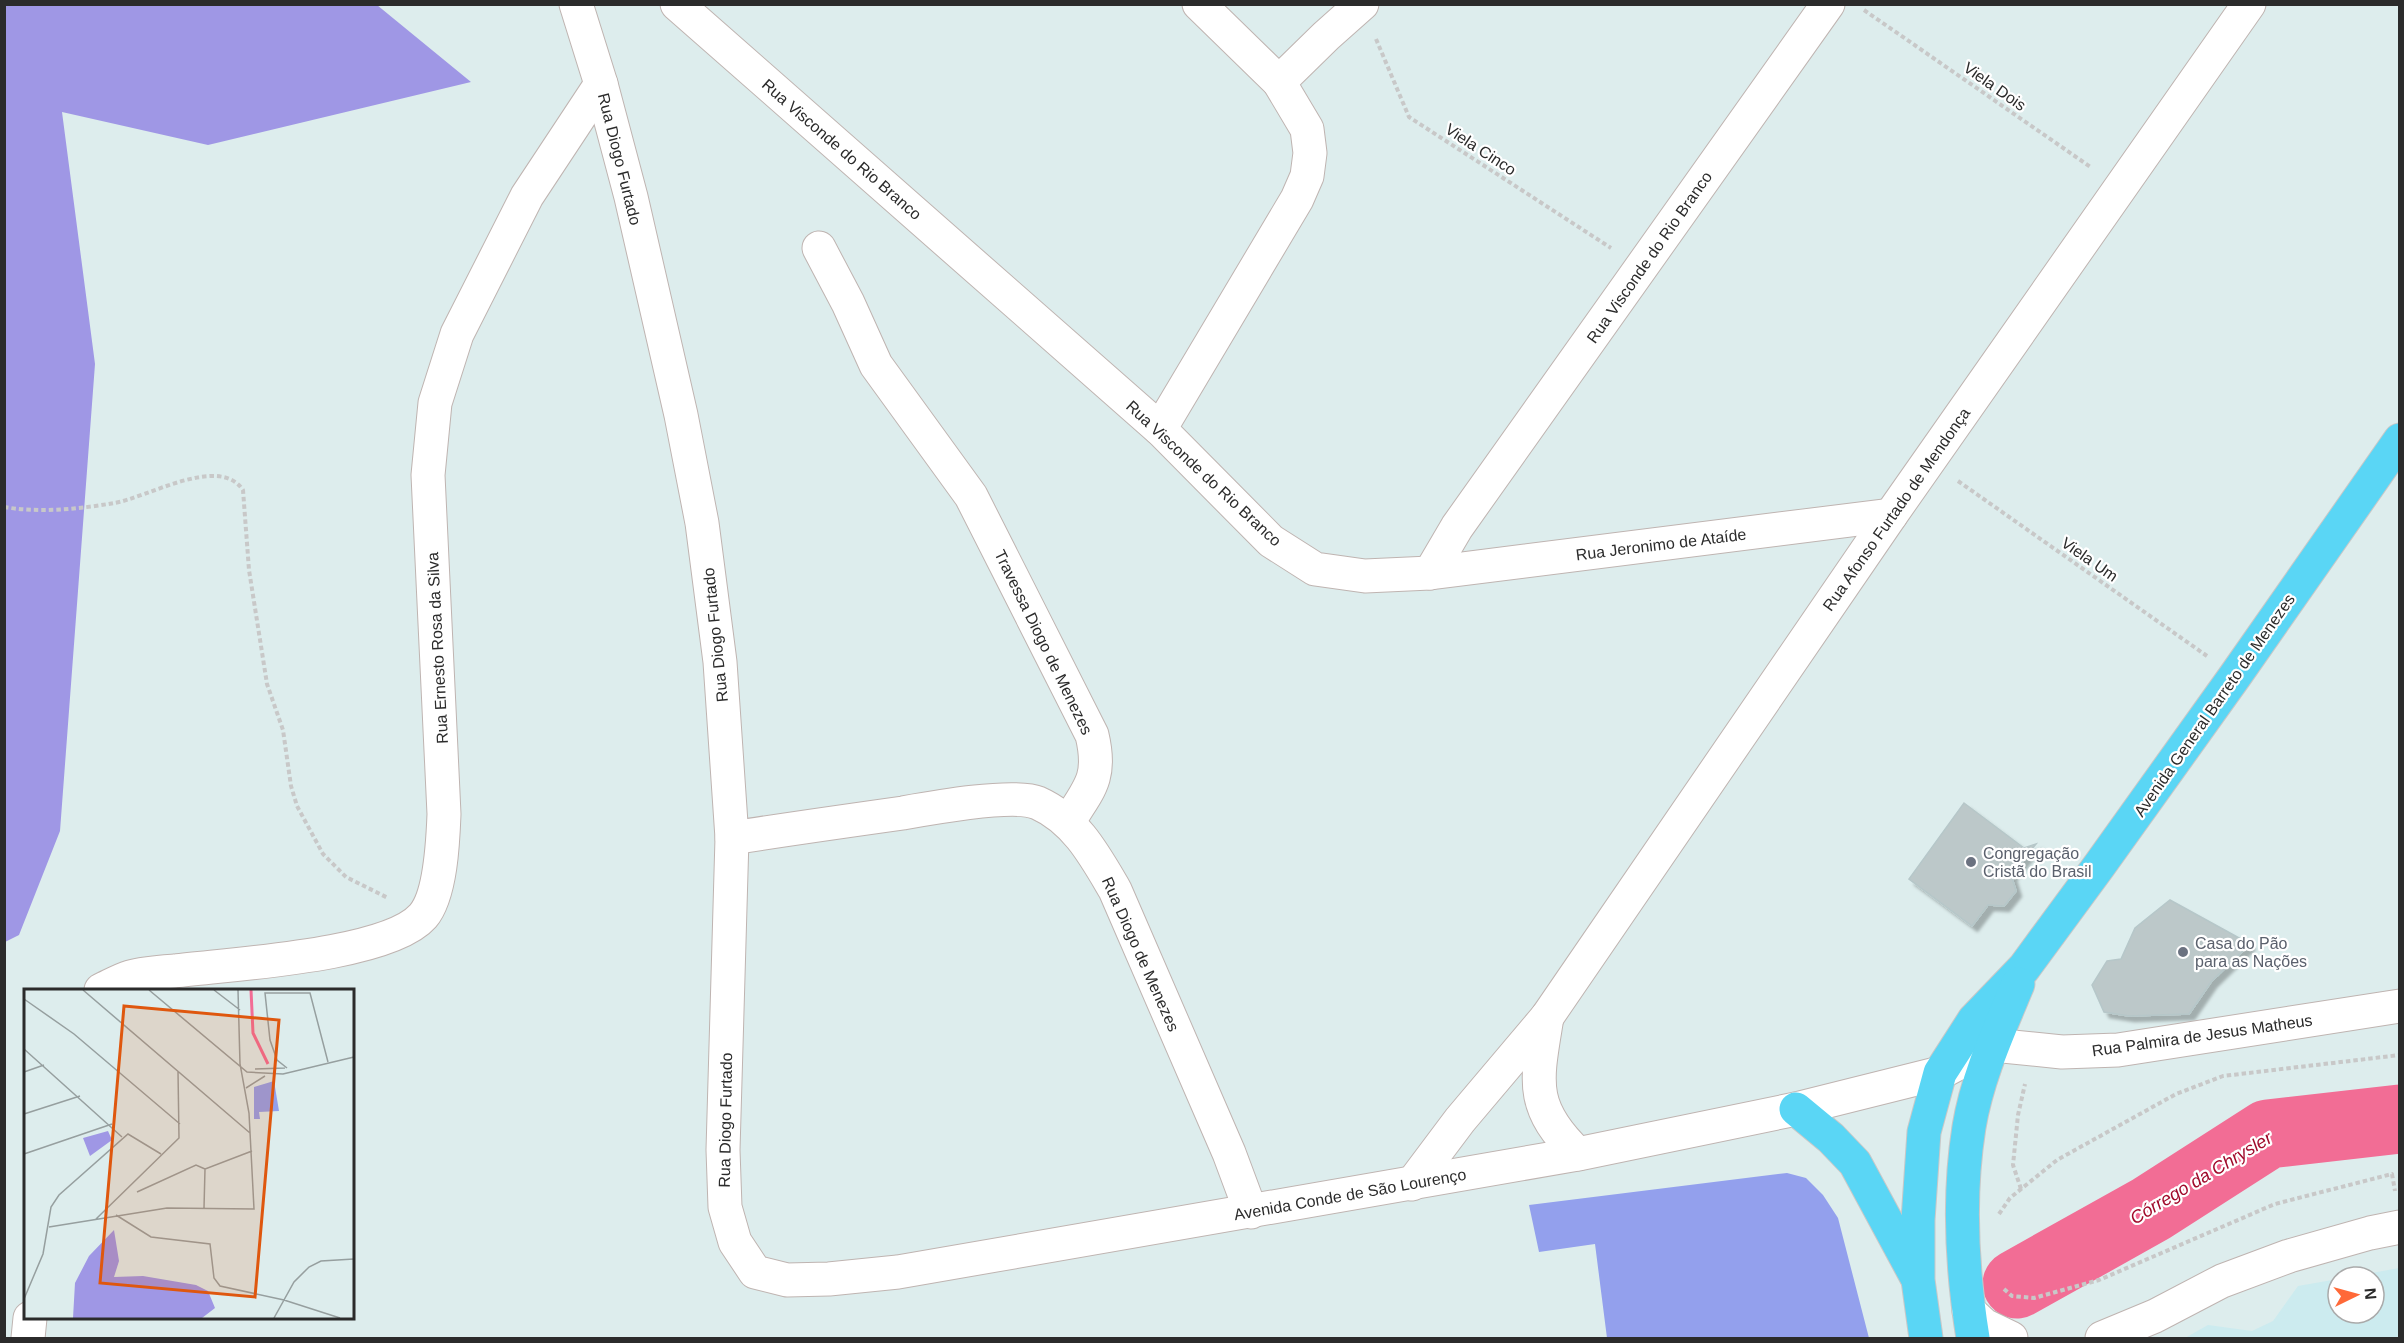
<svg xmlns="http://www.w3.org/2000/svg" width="2404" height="1343" font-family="Helvetica,sans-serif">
<defs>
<filter id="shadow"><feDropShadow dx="5.5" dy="5.5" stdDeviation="1.5" flood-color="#0004"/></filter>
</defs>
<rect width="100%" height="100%" fill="#ddeded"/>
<polygon fill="#ccebef" points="2399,1268 2399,1338 2185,1338 2208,1325 2252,1331 2273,1321 2298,1286 2338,1279 2338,1313 2374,1313 2374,1277 2350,1277"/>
<polygon fill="#9f97e5" points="5,4 377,5 471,82 208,145 62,112 95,364 60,831 19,935 5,942"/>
<polygon fill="#93a0ed" points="1787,1173 1806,1178 1823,1195 1838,1218 1869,1338 1607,1338 1595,1244 1539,1252 1529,1205"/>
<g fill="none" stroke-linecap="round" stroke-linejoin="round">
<polyline stroke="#f26d95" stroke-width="69" points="2017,1284 2151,1209 2268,1134 2400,1119"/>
</g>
<g fill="#bcc8c9" stroke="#b6c7c9" stroke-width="1.5" filter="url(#shadow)">
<polygon points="1964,803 2024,848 2036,844 2011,875 2016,891 2004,906 1988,905 1972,926 1909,879"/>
<polygon points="2170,900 2250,944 2211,982 2189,1014 2129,1016 2104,1012 2092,985 2107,961 2121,959 2135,928"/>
</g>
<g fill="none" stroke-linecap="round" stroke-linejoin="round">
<defs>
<g id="minor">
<polyline points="576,4 601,84 631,197 681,415 702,523 720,662 732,838 723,1150 725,1207 735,1242 755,1272 787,1280 829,1279 898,1272 1578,1154 1796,1109 1940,1073 1993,1045 2062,1052 2118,1050 2400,1006"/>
<polyline points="677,4 1160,429 1271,541 1315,569 1365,576 1430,573 1891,515"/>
<polyline points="1279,82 1326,36 1362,4"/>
<path d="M819,248L848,303L876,365L971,496L1092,735C1102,777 1090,788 1068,822"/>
<polyline points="1160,429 1297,199 1307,176 1310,153 1307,129 1279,82 1199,4"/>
<polyline points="1430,573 1457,527 1828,4"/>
<path d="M732,838C789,829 846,821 903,813C931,808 1014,793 1038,803C1076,820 1095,856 1115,890L1229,1153L1251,1212"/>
<path d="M101,990C110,986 120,980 130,977C144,973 161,972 175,971C230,964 388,956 423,916C441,895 443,840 444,814L428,475L435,403L457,334L527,196L601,84"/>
<path d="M1547,1017C1537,1080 1528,1106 1578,1154"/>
<polyline points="1412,1184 1460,1120 1547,1017 1891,515 2249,4"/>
<polyline points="1969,1311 1984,1325 2011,1338"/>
<polyline points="28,1338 30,1318"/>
<polyline points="2102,1338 2155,1316 2222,1281 2289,1256 2370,1233 2400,1227"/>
</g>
<g id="major">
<polyline points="1796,1109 1831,1138 1855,1163 1916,1276"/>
<polyline points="1926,1338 1918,1280 1918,1220 1924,1132 1940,1073 1974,1020 2024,968 2099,866 2235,676 2400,440"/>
<path d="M1973,1338C1962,1270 1958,1196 1969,1127C1977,1078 1999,1030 2018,984"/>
</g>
</defs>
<use href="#minor" stroke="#bfb4b1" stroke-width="35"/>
<use href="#major" stroke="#c8c8c8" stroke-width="35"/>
<g stroke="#c8c8c8" stroke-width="4" stroke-dasharray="4.5 3" stroke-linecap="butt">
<polyline points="1864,10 2092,168"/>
<polyline points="1376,39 1409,117 1611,248"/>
<polyline points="1958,481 2207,656"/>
<path d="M4,507C38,513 80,509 114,503C147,498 219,454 243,490L249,570L267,684L283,730L291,786L297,806L323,854L346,877L388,898"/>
<polyline points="2021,1189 2013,1165 2018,1115 2025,1084"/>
<polyline points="1999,1214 2010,1198 2057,1160 2176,1094 2223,1076 2400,1055"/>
<polyline points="2004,1289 2012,1296 2034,1298 2099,1280 2275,1204 2392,1174 2395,1191"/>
</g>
<use href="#minor" stroke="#fff" stroke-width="33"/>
<use href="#major" stroke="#5ad6f5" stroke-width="33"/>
</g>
<g fill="#6b7280" stroke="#fff" stroke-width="2">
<circle cx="1971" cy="862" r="6"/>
<circle cx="2183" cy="952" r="6"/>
</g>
<g text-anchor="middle" stroke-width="4.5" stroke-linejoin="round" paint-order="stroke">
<g font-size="16" fill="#2b2b2b" stroke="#fff">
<text transform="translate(1995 86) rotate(35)" y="6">Viela Dois</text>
<text transform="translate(842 149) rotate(41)" y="6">Rua Visconde do Rio Branco</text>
<text transform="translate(1481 149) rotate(33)" y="6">Viela Cinco</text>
<text transform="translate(620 159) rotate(76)" y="6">Rua Diogo Furtado</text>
<text transform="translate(1649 257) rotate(-55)" y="6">Rua Visconde do Rio Branco</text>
<text transform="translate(1204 473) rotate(43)" y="6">Rua Visconde do Rio Branco</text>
<text transform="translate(1896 509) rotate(-55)" y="6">Rua Afonso Furtado de Mendonça</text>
<text transform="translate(1661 544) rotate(-7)" y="6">Rua Jeronimo de Ataíde</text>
<text transform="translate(2090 559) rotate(35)" y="6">Viela Um</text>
<text transform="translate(715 635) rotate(-96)" y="6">Rua Diogo Furtado</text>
<text transform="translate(1044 642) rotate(64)" y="6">Travessa Diogo de Menezes</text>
<text transform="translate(437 648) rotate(-93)" y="6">Rua Ernesto Rosa da Silva</text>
<text transform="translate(2214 705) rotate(-55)" y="6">Avenida General Barreto de Menezes</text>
<text transform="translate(1141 954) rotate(66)" y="6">Rua Diogo de Menezes</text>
<text transform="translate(2202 1035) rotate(-8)" y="6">Rua Palmira de Jesus Matheus</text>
<text transform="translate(725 1120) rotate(-89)" y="6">Rua Diogo Furtado</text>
<text transform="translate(1350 1194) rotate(-10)" y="6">Avenida Conde de São Lourenço</text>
</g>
<g font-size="16" fill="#5b616d" stroke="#fff" text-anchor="start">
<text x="1983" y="859">Congregação<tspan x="1983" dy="18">Cristã do Brasil</tspan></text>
<text x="2195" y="949">Casa do Pão<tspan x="2195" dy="18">para as Nações</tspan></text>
</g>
<g font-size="18" font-style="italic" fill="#a00a2b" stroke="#fff">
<text transform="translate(2201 1178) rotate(-31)" y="6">Córrego da Chrysler</text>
</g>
</g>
<g transform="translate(24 989)">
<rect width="330" height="330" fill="#ddeded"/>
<path d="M84,142L88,151L66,167L59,149ZM90,241L95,272L90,288L119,287L172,296L184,302L191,319L178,329H49L51,294L65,267Z" fill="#9f97e5"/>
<path d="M250,92L255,122L235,123L236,130H230V98Z" fill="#93a0ed"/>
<path fill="none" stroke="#f26d95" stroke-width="3" d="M227,1L229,44L244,75"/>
<path fill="none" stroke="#969f9f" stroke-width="1.5" d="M59,1L226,144M125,1L223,83L259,85L330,68M190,1L216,21M0,10L50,45L156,135M0,60L98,148M263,79L253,71L246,51L241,4H286L304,73M231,80L261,79M0,83L20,76M222,99L241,87M0,125L56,107M0,165L88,135M113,203L172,176L181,180M180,219L181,180L228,162M92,226L127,248L186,255L190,289L196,297L260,311L316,329M72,230L155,149L154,82M25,238L143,219L230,220L225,124L216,75L214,1M0,310L19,265L27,218L35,206L104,145L137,165M250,329L270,293L285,278L297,272L330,270"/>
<path fill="#df570e" fill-opacity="0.15" stroke="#df570e" stroke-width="3" d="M100,17L255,31L231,308L76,294Z"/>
<rect width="330" height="330" fill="none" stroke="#2b2b2b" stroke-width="3"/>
</g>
<rect width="2404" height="1343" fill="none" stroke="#2b2b2b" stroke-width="12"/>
<g transform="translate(2356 1295) rotate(85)"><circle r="28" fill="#ffffff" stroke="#aaaaaa" stroke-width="1.5"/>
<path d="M0-4.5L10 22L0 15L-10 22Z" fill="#ff6938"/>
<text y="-9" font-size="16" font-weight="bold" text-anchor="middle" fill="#2b2b2b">N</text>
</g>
</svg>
